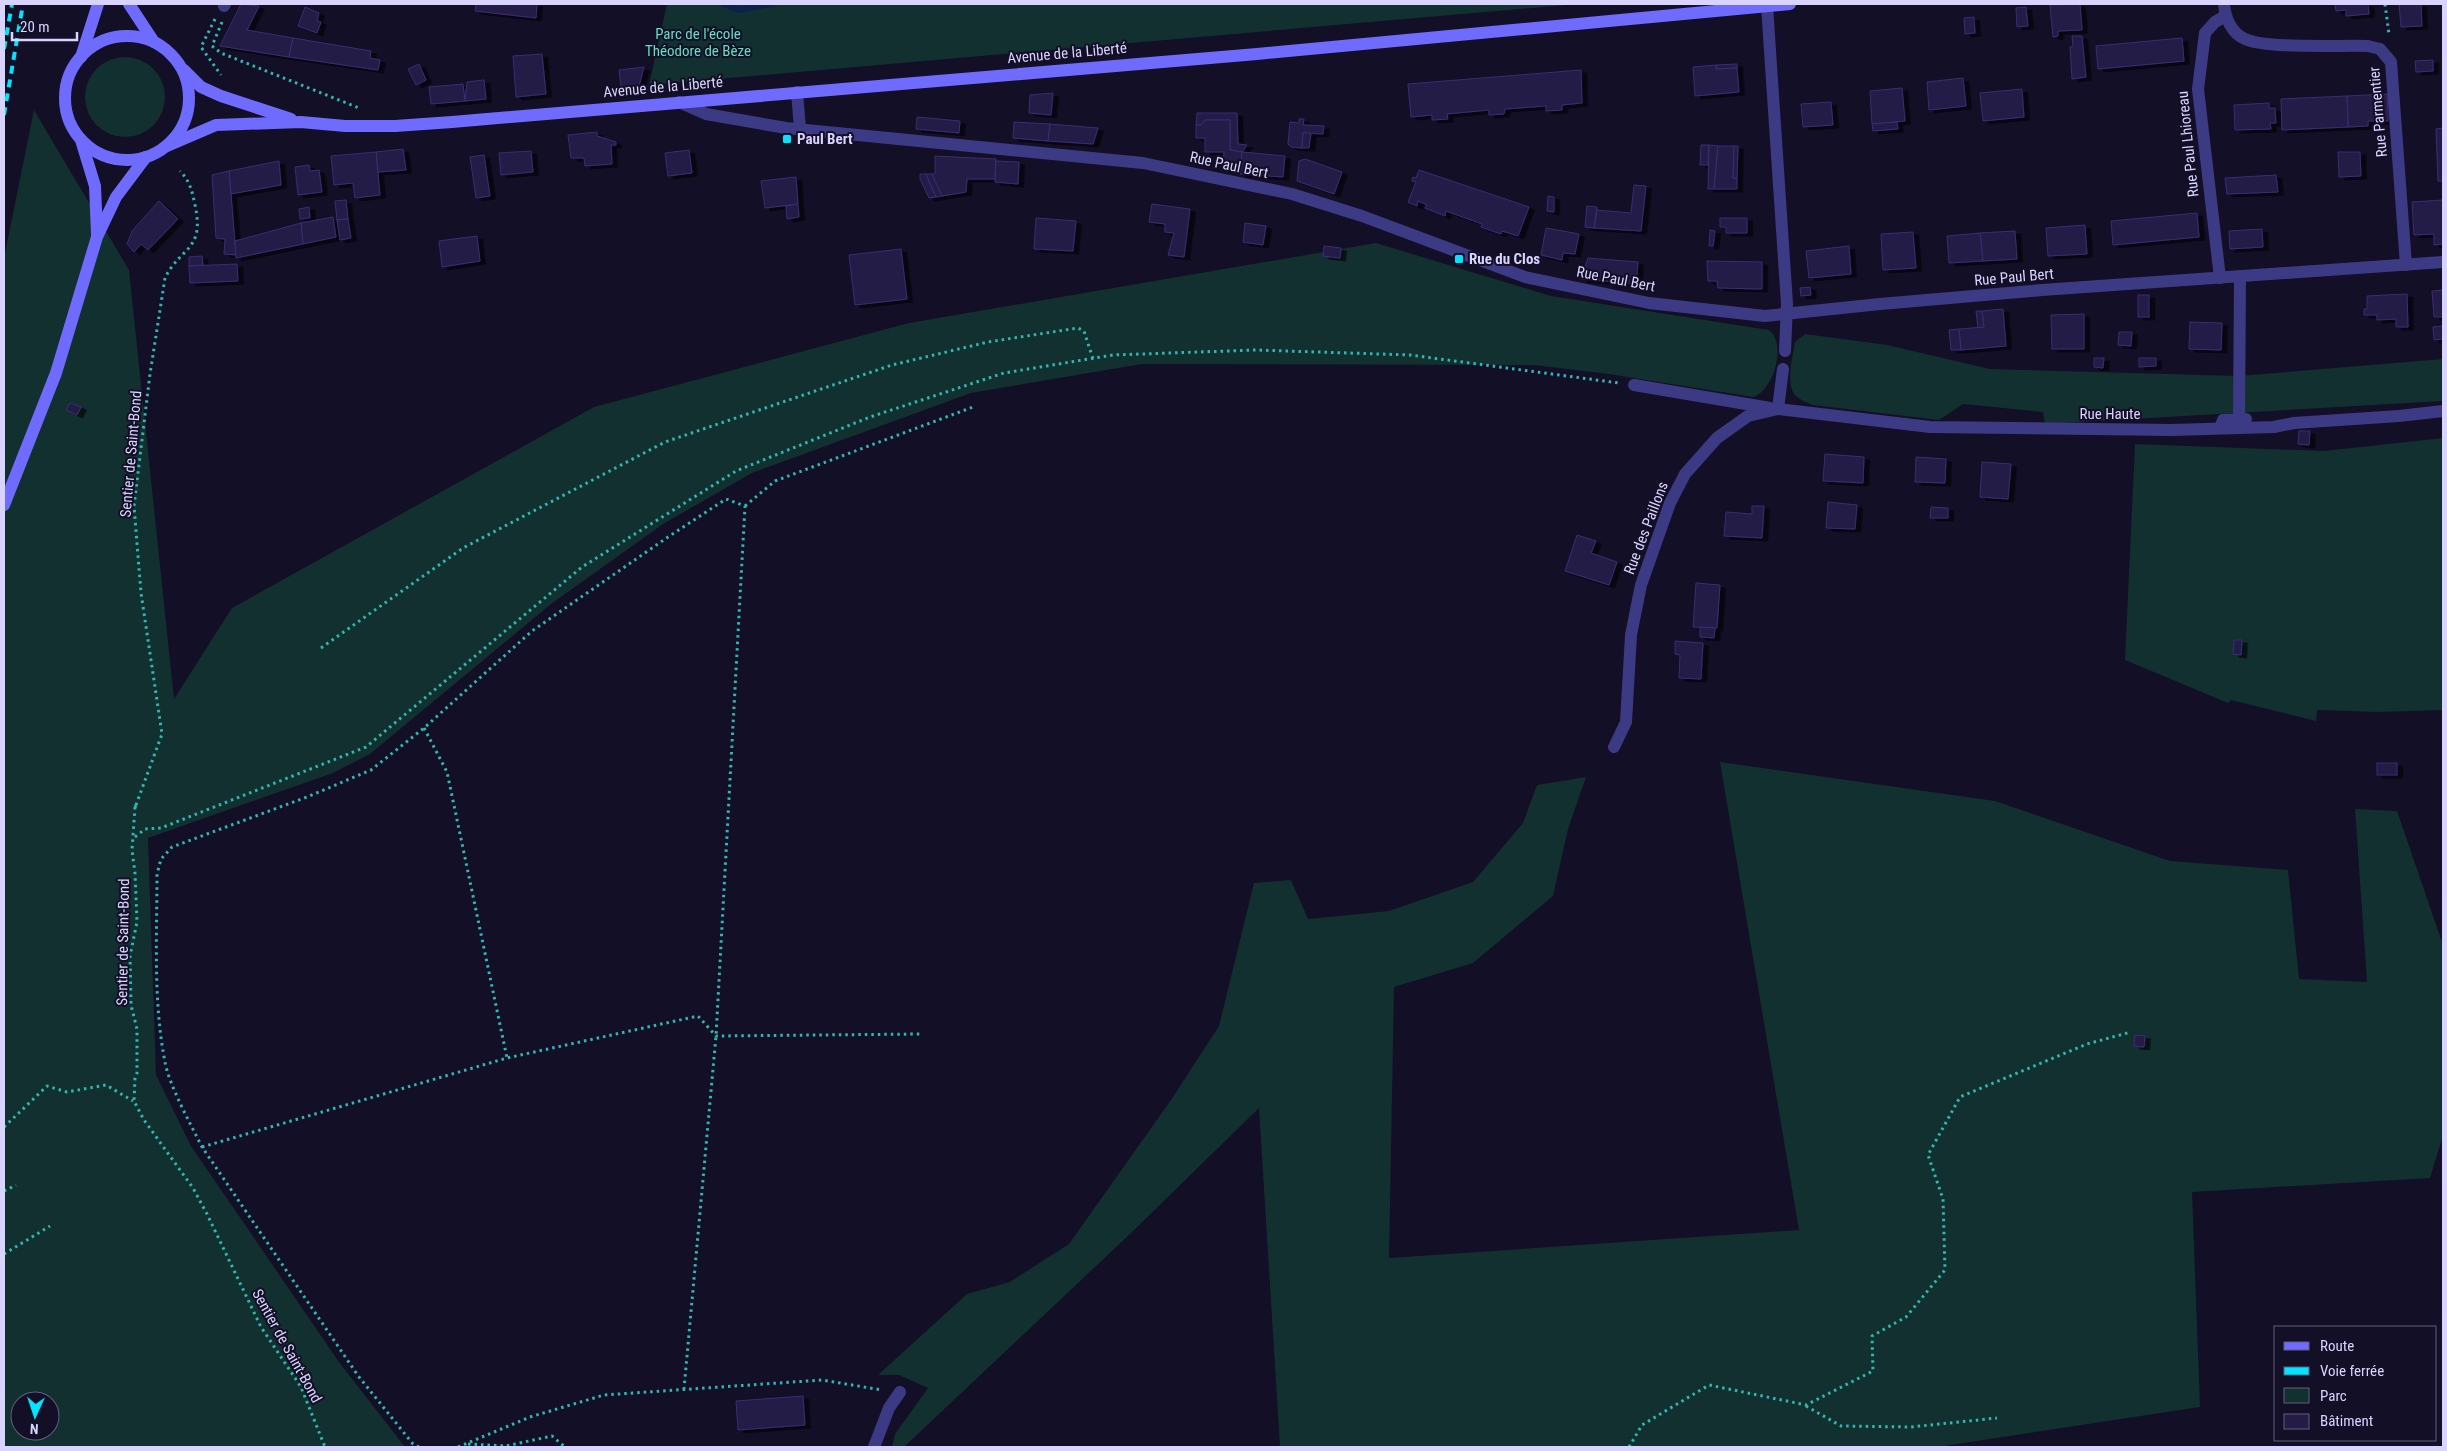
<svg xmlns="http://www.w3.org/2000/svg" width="2447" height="1451" font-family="'Roboto Condensed',sans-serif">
<defs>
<filter id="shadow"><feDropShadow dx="5.5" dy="3" stdDeviation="0" flood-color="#0009"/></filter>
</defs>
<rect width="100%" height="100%" fill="#130f26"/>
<g fill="#12302f" fill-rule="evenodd">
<polygon points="667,4 1578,4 649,85"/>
<circle cx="125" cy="97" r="40"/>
<path d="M34,110L129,270L174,699L232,608L594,407L909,323L1376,243L1551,296L1769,330C1787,344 1774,391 1753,397L1609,374L1534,365L1142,364L971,393L752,473L663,524L551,604L370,754L333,773L148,838L156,1075L191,1146L339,1362L405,1447H4V258ZM20,1401H50V1431H20Z"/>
<path d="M1805,334L1887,345L1990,369L2239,376L2443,359V401L2045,424L2043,412L1963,404L1939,420L1813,405C1807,402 1799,400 1795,395C1785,383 1793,356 1795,342Z"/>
<polygon points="2443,438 2443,710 2377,712 2317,710 2316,721 2231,700 2228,703 2125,660 2135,444 2324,451"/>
<polygon points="1720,762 1995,801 2170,861 2288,870 2299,979 2367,982 2355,809 2397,811 2443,945 2443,1135 2430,1178 2192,1192 2200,1407 1937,1447 1280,1447 1259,1108 1130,1234 904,1447 892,1447 895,1434 928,1388 899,1375 878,1375 967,1294 1010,1282 1069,1244 1171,1100 1219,1026 1254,883 1291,880 1308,919 1389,911 1473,882 1523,823 1537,785 1586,777 1568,829 1553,896 1473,963 1394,987 1389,1258 1799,1230"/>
</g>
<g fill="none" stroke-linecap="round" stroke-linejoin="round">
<polyline stroke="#0c2248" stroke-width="6" points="724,4 738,10 771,4"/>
</g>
<g fill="#241b47" stroke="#3b2d73" filter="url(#shadow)">
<polygon points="241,4 259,6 247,30 293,38 289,57 220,46"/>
<polygon points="476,4 537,4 536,18 475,11"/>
<polygon points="2080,4 2082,30 2058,31 2058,36 2053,37 2050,5"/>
<polygon points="2335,4 2368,4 2369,14 2346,16 2346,10 2336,11"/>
<polygon points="2399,4 2421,4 2422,26 2401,27"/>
<polygon points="305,7 319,13 317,21 321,22 317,33 298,26"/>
<polygon points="2026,7 2028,26 2017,27 2016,8"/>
<polygon points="1974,17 1975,33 1965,34 1964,18"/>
<polygon points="2072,36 2082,36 2086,77 2072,79 2070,47 2073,46"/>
<polygon points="293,38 371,51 370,58 380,60 378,70 289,57"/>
<polygon points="2182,38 2184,61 2098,69 2096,46"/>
<polygon points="542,54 546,94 516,97 513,56"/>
<polygon points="2433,60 2433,71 2416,72 2415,61"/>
<polygon points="419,64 426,80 416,85 408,69"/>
<polygon points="1737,64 1737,68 1716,69 1716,65"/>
<polygon points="1716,65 1716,69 1737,68 1739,92 1695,96 1693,67"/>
<polygon points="644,67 639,86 621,87 619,70"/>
<polygon points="1581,70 1582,103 1562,105 1562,110 1546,111 1546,106 1505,109 1504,114 1489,115 1489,110 1447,114 1448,119 1432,120 1432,115 1411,117 1408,84"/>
<polygon points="1963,78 1966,106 1929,110 1927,82"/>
<polygon points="484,80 486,99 465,101 467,82"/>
<polygon points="463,84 465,101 431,104 429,87"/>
<polygon points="1902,88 1905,121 1872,124 1870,91"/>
<polygon points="2022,89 2024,117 1983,121 1980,93"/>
<polygon points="1053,93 1051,115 1029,113 1030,95"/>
<polygon points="2387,94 2388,121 2368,121 2368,126 2348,127 2347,96"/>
<polygon points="2347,96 2348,127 2282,130 2281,99"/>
<polygon points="1831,102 1833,125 1803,127 1801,104"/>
<polygon points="2269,103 2269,108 2275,108 2276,123 2270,123 2271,129 2235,130 2234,105"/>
<polygon points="1197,113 1237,113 1238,144 1247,145 1242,152 1230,150 1230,120 1205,120 1201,125 1196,125"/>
<polygon points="917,117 960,121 959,133 916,129"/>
<polygon points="1299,119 1304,119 1303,125 1324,126 1323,134 1303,133 1302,148 1291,147 1288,144 1290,122 1299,123"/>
<polygon points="1205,120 1230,120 1230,150 1242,152 1241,170 1223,169 1224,152 1205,152 1205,138 1196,138 1196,125 1201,125"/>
<polygon points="1014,122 1050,124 1048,141 1013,138"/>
<polygon points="1897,122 1898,129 1873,131 1872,124"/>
<polygon points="1050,124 1098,128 1093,144 1048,141"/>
<polygon points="2443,128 2443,181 2438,181 2436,129"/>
<polygon points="597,132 597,136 616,142 616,145 611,145 612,164 585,166 584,158 571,158 568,135"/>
<polygon points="1303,133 1311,133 1309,148 1302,148"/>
<polygon points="1701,145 1709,145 1708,165 1700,165"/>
<polygon points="1709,145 1718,146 1714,189 1708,189"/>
<polygon points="1718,146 1734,146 1733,178 1737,178 1737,189 1714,189"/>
<polygon points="1734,146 1738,146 1737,178 1733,178"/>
<polygon points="403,149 406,170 378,172 376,152"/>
<polygon points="689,150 692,173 668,176 665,153"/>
<polygon points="531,151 533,172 501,175 499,153"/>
<polygon points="376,152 380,195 355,198 353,183 334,185 331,156"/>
<polygon points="1242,152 1285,156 1283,177 1240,174"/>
<polygon points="2338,152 2360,152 2361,176 2339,177"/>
<polygon points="484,155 490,196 476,198 470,157"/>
<polygon points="935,156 996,159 995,179 967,179 966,192 942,196 932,177 932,174 935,174"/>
<polygon points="1305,159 1342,172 1334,194 1297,181 1299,161"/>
<polygon points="279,161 281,185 231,194 229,171"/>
<polygon points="996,161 1019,162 1018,184 995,182"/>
<polygon points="309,165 310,171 319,170 322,192 298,195 295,167"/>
<polygon points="1419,170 1529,207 1518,236 1502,231 1501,234 1481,227 1482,224 1446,211 1445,216 1425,208 1427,205 1418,201 1417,206 1408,202 1416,182 1412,181 1413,177 1416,178"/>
<polygon points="229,171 231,194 236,255 224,254 225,239 216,238 212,175"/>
<polygon points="920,174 926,174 936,197 929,198 920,179"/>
<polygon points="926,174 932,174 942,196 936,197"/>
<polygon points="2276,175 2278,192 2227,194 2225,178"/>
<polygon points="796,177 798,204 765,208 761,181"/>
<polygon points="1634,185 1646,186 1641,231 1594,228 1597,210 1631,213"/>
<polygon points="1548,196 1554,197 1554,212 1547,211"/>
<polygon points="346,200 348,219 337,220 335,201"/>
<polygon points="2443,200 2443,244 2434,245 2434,234 2414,235 2412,202"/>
<polygon points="159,201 178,219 148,250 141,244 134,252 127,244 132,231"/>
<polygon points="798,204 799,217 787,219 786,206"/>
<polygon points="1152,204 1190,209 1184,257 1168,255 1174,233 1165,232 1165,224 1149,222"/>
<polygon points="1587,206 1597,207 1594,228 1585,227"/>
<polygon points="309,207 310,218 300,219 299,209"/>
<polygon points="2197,213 2199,237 2113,245 2111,221"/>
<polygon points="333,217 336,237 303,244 301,223"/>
<polygon points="1036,218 1076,221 1073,251 1034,249"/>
<polygon points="1720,218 1747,218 1747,233 1726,233 1726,227 1720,227"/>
<polygon points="348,219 351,238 340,240 337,220"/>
<polygon points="301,223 303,244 236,258 235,241"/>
<polygon points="1245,223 1266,226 1263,245 1243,242"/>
<polygon points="2085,225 2087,254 2048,256 2046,228"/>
<polygon points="1546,228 1579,234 1575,254 1563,253 1562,260 1541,255"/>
<polygon points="2262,229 2263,247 2230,249 2229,231"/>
<polygon points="1710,230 1715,231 1713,246 1709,246"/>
<polygon points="2015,231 2017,259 1983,261 1980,233"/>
<polygon points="1913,232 1916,268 1883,270 1881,234"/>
<polygon points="1980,233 1983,261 1949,263 1947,236"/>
<polygon points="477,236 480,261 442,267 439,241"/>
<polygon points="1324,246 1341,248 1340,258 1323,256"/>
<polygon points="1849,246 1851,274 1809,278 1806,251"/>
<polygon points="901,249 907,299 855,305 849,255"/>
<polygon points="202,256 203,265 189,266 189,257"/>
<polygon points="1588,258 1638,262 1636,284 1581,279"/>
<polygon points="1707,261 1762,262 1762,289 1718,288 1717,281 1708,281"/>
<polygon points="237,264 238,281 190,283 189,266"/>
<polygon points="1810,287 1811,295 1801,296 1800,288"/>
<polygon points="2443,290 2443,317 2434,317 2432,291"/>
<polygon points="2407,294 2408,327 2396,327 2396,319 2377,320 2377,315 2364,315 2364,309 2367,309 2367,296"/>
<rect x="2138" y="295" width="11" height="22"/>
<polygon points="2003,309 2006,346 1961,350 1959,329 1984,327 1982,311"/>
<polygon points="1976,311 1982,311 1984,327 1978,328"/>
<polygon points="2084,314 2084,349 2052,349 2051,315"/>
<polygon points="2190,322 2222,323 2221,350 2189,349"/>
<polygon points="2443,326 2443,339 2434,340 2433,327"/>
<polygon points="1959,329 1961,350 1951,350 1949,330"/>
<polygon points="2119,332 2132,332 2131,346 2118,345"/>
<polygon points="2094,358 2104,358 2103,368 2094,367"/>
<polygon points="2139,358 2156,358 2156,366 2139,367"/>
<polygon points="70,403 81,407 77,415 66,410"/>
<polygon points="2299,431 2310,431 2309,445 2298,444"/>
<polygon points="1825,454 1864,457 1863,483 1823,481"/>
<polygon points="1916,457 1946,459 1945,483 1915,482"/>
<polygon points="1982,462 2011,464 2008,499 1980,497"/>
<polygon points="1828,502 1857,505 1855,529 1826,528"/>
<polygon points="1752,506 1764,506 1762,538 1724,536 1726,512 1752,514"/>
<polygon points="1931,507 1948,508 1948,518 1930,518"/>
<polygon points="1577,535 1596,541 1591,553 1617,562 1609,585 1565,571"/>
<polygon points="1696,583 1720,585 1717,628 1693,627"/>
<polygon points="1700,627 1715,628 1714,638 1700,637"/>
<polygon points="2234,640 2242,640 2241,655 2233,654"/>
<polygon points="1675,641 1703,643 1701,679 1679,678 1680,655 1675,654"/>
<rect x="2377" y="763" width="20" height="12"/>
<polygon points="2135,1035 2145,1036 2144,1047 2134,1046"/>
<polygon points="803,1396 805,1425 738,1430 736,1401"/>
</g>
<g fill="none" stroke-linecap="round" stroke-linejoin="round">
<g stroke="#2fb8b0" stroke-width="3" stroke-dasharray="2.5 4" stroke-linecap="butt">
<polyline points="2385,4 2389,34"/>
<polyline points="215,19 201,47 221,75"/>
<polyline points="222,22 212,46 221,53 359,108"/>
<polyline points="745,506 775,481 973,407"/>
<polyline points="321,648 463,548 665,442 892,365 988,342 1078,328 1084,331 1093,359"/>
<polyline points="424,728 447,772 507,1058"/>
<path d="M136,805L162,734L141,593L134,506L150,374L165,278C181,246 205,251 195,205C192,191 190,181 180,171"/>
<polyline points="135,807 132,850 135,873 137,922 130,956 131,1005 137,1029 137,1073 135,1078 134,1101 144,1120 193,1188 207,1214 261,1327 301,1387 325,1447"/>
<polyline points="135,837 145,829 161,828 366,747 582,567 736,471 870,417 1004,373 1113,355 1256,350 1410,355 1619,383"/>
<polyline points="4,1127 47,1086 67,1092 106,1085 133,1101"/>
<polyline points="202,1147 507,1058 698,1016 716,1036 921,1034"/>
<polyline points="4,1191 16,1185"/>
<polyline points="4,1254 50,1226"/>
<polyline points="1806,1406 1841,1426 1911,1427 1997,1418"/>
<polyline points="468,1444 506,1446 552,1436 565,1447"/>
<path d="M419,1447L413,1444L359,1377L202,1147C191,1125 169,1085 165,1062C153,1001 157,937 157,874L161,859L172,847L307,797L371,770L424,728L532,631L668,537L726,499L745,506L716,1036L684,1389"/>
<polyline points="458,1447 530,1417 604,1395 822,1380 882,1390"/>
<polyline points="1629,1447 1642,1425 1709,1385 1806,1405 1873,1371 1872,1336 1906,1317 1945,1270 1943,1199 1928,1155 1960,1097 2087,1044 2131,1032"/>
</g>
<g stroke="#3d3a85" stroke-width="12">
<polyline points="1634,385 1770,408"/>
<polyline points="1614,747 1626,722 1631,635 1641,585 1670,503 1685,474 1717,438 1748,416 1778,409"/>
<polyline points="874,1447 889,1408 900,1392"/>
</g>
<g stroke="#3d3a85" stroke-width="12">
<path d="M2224,4C2225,17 2231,33 2245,39C2267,49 2340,45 2368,46L2380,49L2391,62L2406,265"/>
<polyline points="224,6 225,4"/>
<polyline points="1767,6 1787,304 1785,351"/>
<polyline points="797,92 800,129"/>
<polyline points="679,102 706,114 786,128 1143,163 1292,194 1362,216 1525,277 1649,303 1765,316 1880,304 2042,290 2443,262"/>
<polyline points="2220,278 2198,89 2205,33 2215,22 2225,16"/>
<polyline points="1783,369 1778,409 1930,427 2172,430 2274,427 2294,423 2399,416 2443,411"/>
<polyline points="2239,419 2240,277"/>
<polyline points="2220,428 2223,420 2246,419"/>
</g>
<g stroke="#6f6bff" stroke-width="12">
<polyline points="129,4 154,42"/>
<circle cx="127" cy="98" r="62"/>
<polyline points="81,57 98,4"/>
<polyline points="184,70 201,87 221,96 291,119"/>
<polyline points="81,140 95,186 97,234"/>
<polyline points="167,146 216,125 301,122 345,126 395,126 452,122 1257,54 1790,4"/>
<polyline points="4,505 56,373 97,237 116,197 146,157"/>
</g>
<g stroke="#00e5ff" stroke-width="4" stroke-dasharray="8 6" stroke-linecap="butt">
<polyline points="4,49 12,4"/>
<polyline points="4,115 23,4"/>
</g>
<polyline stroke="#2fb8b0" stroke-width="3" stroke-dasharray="2.5 4" stroke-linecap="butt" points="135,807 136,805"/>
</g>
<g fill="#00e5ff" stroke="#130f26" stroke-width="2">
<rect x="782" y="134" width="10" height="10" rx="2.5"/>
<rect x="1454" y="254" width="10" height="10" rx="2.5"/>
</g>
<g text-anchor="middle" stroke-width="4" stroke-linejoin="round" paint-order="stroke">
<g font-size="15" fill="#5fe0c0" stroke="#130f26">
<text x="698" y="39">Parc de l'école<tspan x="698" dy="17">Théodore de Bèze</tspan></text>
</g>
<g font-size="15" fill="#d9d4ff" stroke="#130f26">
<text transform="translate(1067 53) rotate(-5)" y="5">Avenue de la Liberté</text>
<text transform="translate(663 87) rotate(-5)" y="5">Avenue de la Liberté</text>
<text transform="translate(2378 112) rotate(-95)" y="5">Rue Parmentier</text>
<text transform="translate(2188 144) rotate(-96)" y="5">Rue Paul Lhioreau</text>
<text transform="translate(1229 165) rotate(12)" y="5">Rue Paul Bert</text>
<text transform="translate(2014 277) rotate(-5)" y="5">Rue Paul Bert</text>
<text transform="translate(1616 279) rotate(11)" y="5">Rue Paul Bert</text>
<text x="2110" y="419">Rue Haute</text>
<text transform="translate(131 454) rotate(-85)" y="5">Sentier de Saint-Bond</text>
<text transform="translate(1646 528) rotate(-69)" y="5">Rue des Paillons</text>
<text transform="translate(123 942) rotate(-89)" y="5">Sentier de Saint-Bond</text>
<text transform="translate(287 1346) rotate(61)" y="5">Sentier de Saint-Bond</text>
</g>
<g font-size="15" font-weight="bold" fill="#d9d4ff" stroke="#130f26" text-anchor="start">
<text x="797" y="144">Paul Bert</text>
<text x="1469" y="264">Rue du Clos</text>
</g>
</g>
<rect width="2447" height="1451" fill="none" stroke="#d9d4ff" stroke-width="10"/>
<rect x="2274" y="1326" width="162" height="115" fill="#130f26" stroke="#625e7d"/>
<rect x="2284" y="1342" width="25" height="8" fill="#6f6bff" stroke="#625e7d"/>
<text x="2320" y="1351" font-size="15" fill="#d9d4ff">Route</text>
<rect x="2284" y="1367" width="25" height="8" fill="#00e5ff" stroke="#625e7d"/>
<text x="2320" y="1376" font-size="15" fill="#d9d4ff">Voie ferrée</text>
<rect x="2284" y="1388" width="25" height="15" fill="#12302f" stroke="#625e7d"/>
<text x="2320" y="1401" font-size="15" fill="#d9d4ff">Parc</text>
<rect x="2284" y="1414" width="25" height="15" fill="#241b47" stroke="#625e7d"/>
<text x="2320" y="1426" font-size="15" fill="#d9d4ff">Bâtiment</text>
<g transform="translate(35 1416) rotate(183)"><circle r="24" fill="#130f26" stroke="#625e7d"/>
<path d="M0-4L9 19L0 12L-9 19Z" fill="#00e5ff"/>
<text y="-8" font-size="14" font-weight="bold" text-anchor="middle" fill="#d9d4ff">N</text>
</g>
<path d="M12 32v8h65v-8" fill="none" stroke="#d9d4ff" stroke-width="2.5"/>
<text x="20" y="32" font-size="15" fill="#d9d4ff" stroke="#130f26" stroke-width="4" paint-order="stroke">20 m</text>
</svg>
